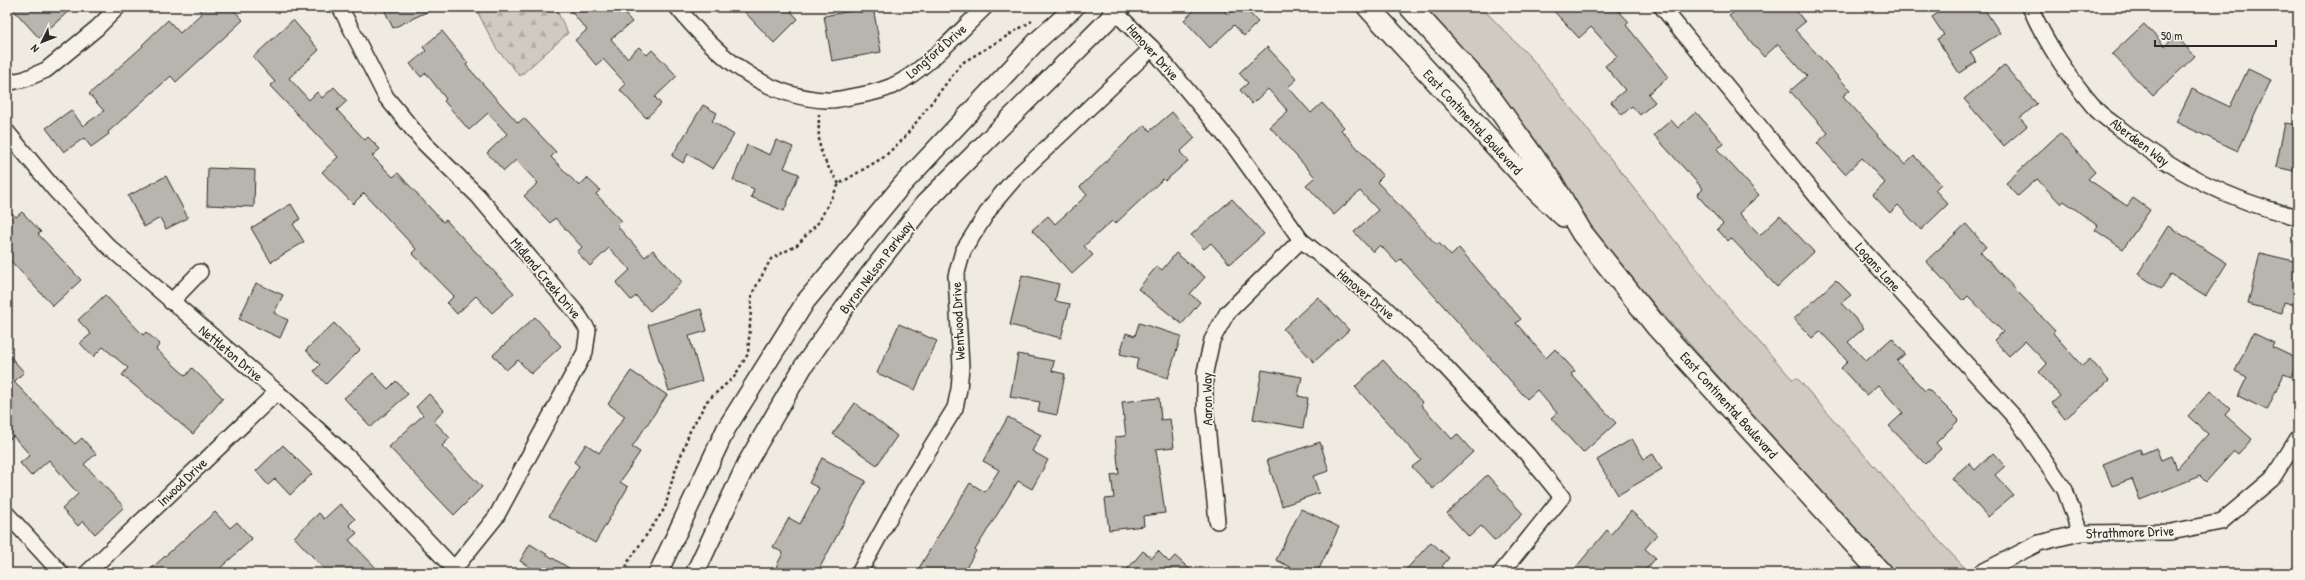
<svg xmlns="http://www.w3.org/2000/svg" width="2305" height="580" font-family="'Patrick Hand',sans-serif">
<defs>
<pattern id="forest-firs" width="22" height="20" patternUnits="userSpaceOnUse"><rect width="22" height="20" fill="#cfcbc2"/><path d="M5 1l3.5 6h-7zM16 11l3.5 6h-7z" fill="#b2aea7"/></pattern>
</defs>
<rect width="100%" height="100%" fill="#efebe0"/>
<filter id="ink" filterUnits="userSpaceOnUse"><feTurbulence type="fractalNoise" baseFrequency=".025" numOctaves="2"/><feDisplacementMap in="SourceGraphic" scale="8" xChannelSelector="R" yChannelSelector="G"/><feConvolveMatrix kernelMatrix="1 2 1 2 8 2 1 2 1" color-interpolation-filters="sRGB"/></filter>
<g filter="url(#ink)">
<polygon fill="url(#forest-firs)" stroke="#7d7b76" points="475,7 555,7 568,33 520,76 496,48"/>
<polygon fill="#cfcbc2" stroke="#7d7b76" points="1420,7 1481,7 1533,60 1716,293 1792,379 1797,378 1943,545 1967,570 1964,573 1893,573 1606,250"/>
<g fill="#b8b5ae" stroke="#2b2b2b">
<polygon points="11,7 73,7 39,38"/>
<polygon points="196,7 231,7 243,20 176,82 171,76 108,132 109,134 91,147 84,138 64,152 46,128 71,110 83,126 104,111 89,94 143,46 142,45 168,20 180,33 202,13"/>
<polygon points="383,7 437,7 393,28"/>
<polygon points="567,7 619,7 632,22 611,39 627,58 639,47 647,55 652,50 677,76 655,97 661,104 646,118 620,90 626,84 603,59 596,65 575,40 587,30"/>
<polygon points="740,7 787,7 798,19 774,43"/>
<polygon points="873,7 881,52 832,61 824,16"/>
<polygon points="1198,7 1220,7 1228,15 1237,7 1244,7 1258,22 1244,36 1234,25 1210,48 1184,20"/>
<polygon points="1550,7 1615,7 1629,22 1626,25 1668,77 1648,94 1655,102 1640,115 1632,106 1622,115 1611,102 1625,90 1605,66 1617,56 1591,27 1579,38"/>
<polygon points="1740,7 1793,7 1805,22 1795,30 1850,90 1843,96 1905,165 1914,156 1941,184 1935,190 1948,204 1921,230 1898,205 1890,213 1873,195 1885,183 1862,158 1845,174 1817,143 1828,133 1790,91 1807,76 1778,44 1764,57 1729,16"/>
<polygon points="1947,7 1983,7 2000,33 1970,52 1976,62 1959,73 1937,39 1944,35 1932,17"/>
<polygon points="293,20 319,50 289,78 309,100 317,92 322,98 334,87 347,101 337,110 365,140 368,137 380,149 372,156 393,177 398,173 443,222 446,220 514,293 492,313 476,296 457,314 447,303 454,296 412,253 416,249 364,193 353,204 322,172 338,157 270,86 275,82 253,57"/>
<polygon points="2144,24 2165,46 2175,35 2195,56 2153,96 2112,54"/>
<polygon points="442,31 468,63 466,65 518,123 524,118 556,152 551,157 579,186 587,178 600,190 596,194 622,221 617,226 645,257 653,250 682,282 650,311 636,296 631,300 616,283 630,270 609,248 590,266 577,252 582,247 555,218 550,223 524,196 538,183 516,160 504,171 487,153 507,134 488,113 469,130 444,101 446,99 426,73 421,77 410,64 426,51 423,47"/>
<polygon points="1267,47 1297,79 1288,87 1311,113 1322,103 1344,127 1341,130 1383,176 1377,182 1437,245 1439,243 1451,256 1459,248 1521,319 1516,323 1546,358 1555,349 1575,371 1571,374 1616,423 1583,453 1551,418 1557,413 1537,390 1527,399 1401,259 1397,263 1380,245 1373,252 1354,232 1378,210 1360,191 1334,215 1306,185 1315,177 1270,127 1288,111 1268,89 1252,104 1240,90 1248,83 1239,73"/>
<polygon points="2004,65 2037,104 2020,118 2027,126 2004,146 1964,99"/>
<polygon points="2248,69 2271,80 2238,151 2176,122 2192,89 2230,107"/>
<polygon points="703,105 717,113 712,121 734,135 713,169 688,154 683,163 672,156"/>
<polygon points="1172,112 1195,138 1180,152 1188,161 1165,181 1163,179 1115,224 1112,221 1084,246 1093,255 1072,274 1032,230 1048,216 1055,224 1087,195 1080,187 1129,139 1145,125 1150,131"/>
<polygon points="1696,112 1724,144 1717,149 1759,195 1739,213 1760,235 1780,216 1814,252 1777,287 1731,238 1728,241 1717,229 1723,224 1697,195 1703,189 1654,135 1671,120 1678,128"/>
<polygon points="2285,123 2298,125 2298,172 2276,167"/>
<polygon points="2060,133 2095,172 2088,179 2127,206 2133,198 2150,210 2123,249 2095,230 2098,226 2064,201 2061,204 2037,179 2018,196 2006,183"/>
<polygon points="776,140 793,147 784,168 799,174 784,211 751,197 754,189 733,180 747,145 770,155"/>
<polygon points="208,168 255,170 254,207 207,205"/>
<polygon points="166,176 188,218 166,229 160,218 144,227 128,196"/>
<polygon points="1232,199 1264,234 1230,264 1211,243 1204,249 1191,235"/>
<polygon points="291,204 300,219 293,224 304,242 271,262 251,228"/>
<polygon points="7,208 16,217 22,212 41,232 38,234 81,280 53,306 7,257"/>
<polygon points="1966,224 1986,247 1980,252 2055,331 2053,333 2082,366 2090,359 2109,381 2065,419 2052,403 2060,396 2039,372 2047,364 2025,341 2009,356 1994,340 2003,332 1968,296 1963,301 1926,261"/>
<polygon points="2168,226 2227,263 2206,296 2171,274 2161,289 2138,274"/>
<polygon points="1176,253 1205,277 1190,294 1200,302 1182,324 1138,289 1157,266 1162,270"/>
<polygon points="2260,253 2298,262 2298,306 2284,302 2282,313 2248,304"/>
<polygon points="1022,275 1059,284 1055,301 1070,304 1061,338 1010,325"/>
<polygon points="1836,280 1851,295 1841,303 1864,328 1848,342 1866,361 1892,338 1905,354 1897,361 1925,391 1928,389 1959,420 1936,443 1941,449 1925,464 1889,426 1903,413 1878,385 1866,395 1841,368 1848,361 1820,331 1812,338 1794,319"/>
<polygon points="256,283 283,295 274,313 288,320 280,338 239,319"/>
<polygon points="105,295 143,335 146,332 160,344 156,349 186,376 192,368 223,398 193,434 122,375 128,368 103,347 93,357 80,343 91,334 78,320"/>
<polygon points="1318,297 1349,330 1314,362 1283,329"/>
<polygon points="701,309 707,331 689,336 702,381 669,391 648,325"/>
<polygon points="535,317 561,346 531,374 518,360 506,370 493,355"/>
<polygon points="334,323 360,350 326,384 314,371 320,365 306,350"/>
<polygon points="1139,323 1181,336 1168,378 1136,368 1138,358 1120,354 1126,333 1135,336"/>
<polygon points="899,324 937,341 915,390 877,373"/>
<polygon points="2253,333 2274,343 2272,347 2298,359 2291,377 2284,374 2267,410 2238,396 2247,377 2235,371"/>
<polygon points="7,353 24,372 14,382 75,444 82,438 96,454 84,464 124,507 95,534 83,521 78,526 62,509 78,494 49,460 31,476 20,463 30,455 13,436 7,442"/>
<polygon points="1018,354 1054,361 1052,371 1065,374 1057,415 1038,411 1040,402 1010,397"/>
<polygon points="1383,360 1423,403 1421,405 1452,439 1457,434 1473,452 1433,489 1412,467 1421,460 1355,387"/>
<polygon points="1262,370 1302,377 1298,396 1308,398 1303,428 1253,419"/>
<polygon points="631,371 667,395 632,447 640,452 620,482 628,487 595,543 549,516 579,466 574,462 586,444 599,453 625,416 608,404"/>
<polygon points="373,373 388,389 396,381 408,394 371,427 344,398"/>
<polygon points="2210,391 2230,409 2225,415 2252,439 2238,454 2234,451 2206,482 2200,476 2140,500 2132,479 2112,486 2103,464 2140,449 2142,454 2156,448 2161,460 2172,456 2177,469 2208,434 2188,416"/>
<polygon points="429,394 444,410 434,421 450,438 442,446 482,487 454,515 389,447 423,415 416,407"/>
<polygon points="1159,398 1161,420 1170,419 1174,447 1156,449 1165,513 1143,516 1144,526 1109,530 1105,499 1114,498 1111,475 1119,474 1115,437 1126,436 1122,402"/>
<polygon points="855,403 897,436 877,465 833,434"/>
<polygon points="1008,417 1041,435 1032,451 1048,460 1032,489 1018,481 975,550 976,551 963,573 916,573 970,483 985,492 999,470 983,461"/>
<polygon points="1632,439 1644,459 1653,454 1662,469 1618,495 1597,460"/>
<polygon points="1320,442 1329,471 1313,476 1319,493 1282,506 1267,460"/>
<polygon points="283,445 312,474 290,495 275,479 268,485 256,471"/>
<polygon points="1993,453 2005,466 1995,475 2013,495 1988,517 1952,478 1969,463 1975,470"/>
<polygon points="822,458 866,481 817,573 788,573 776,567 783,553 773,547 789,518 800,524 819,488 809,483"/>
<polygon points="1487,475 1523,514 1495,541 1481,526 1469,537 1447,513"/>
<polygon points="340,504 355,519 349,525 357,533 349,540 381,573 328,573 294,537 319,513 324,519"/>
<polygon points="1301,509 1339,527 1317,573 1303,573 1276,560"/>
<polygon points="1631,511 1657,534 1645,549 1656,558 1643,573 1571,573 1607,530 1611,534"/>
<polygon points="215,512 230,528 237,522 252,539 215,573 146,573"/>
<polygon points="1431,542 1449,558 1442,566 1449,573 1403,573"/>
<polygon points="530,544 577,573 539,573 520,561"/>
<polygon points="1143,551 1152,558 1158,551 1169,562 1175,556 1194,573 1124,573"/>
</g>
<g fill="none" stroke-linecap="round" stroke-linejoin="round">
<defs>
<g id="minor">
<polyline points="340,7 386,97 424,143 478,196 578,315 588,330 585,352 496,517 454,569"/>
<path d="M677,7C715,54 763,97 826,100C836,101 847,97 856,96C872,93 887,90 902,81C933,62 959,32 985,7"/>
<polyline points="1110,7 1152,48 1236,149 1301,240 1383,306 1440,361 1527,454 1562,497 1501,573"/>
<polyline points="1662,7 1840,225 2018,421 2065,490 2080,533"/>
<path d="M2030,7C2045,41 2069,78 2094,107C2101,116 2113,123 2122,130C2174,172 2233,202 2298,217"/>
<polyline points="7,83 25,79 46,70 97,28 118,7"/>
<polyline points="7,132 55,190 108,246 277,392 350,459 458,573"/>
<polyline points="171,302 200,272"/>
<polyline points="7,514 61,573"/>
<polyline points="1217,521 1205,407 1205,372 1212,340 1227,313 1301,240"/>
<polyline points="87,573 277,392"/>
<polyline points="859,573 904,491 955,408 959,389 961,367 956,276 963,251 992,205 1015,178 1152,48"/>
<polyline points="1980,573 2039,543 2080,533 2171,532 2221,522 2272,479 2298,438"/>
</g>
<g id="tertiary">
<polyline points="658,573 726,429 806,301 902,185 1037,41 1075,7"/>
<polyline points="695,573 748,461 803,367 855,293 925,203 1121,7"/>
</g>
<g id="secondary">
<polyline points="1368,7 1538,192 1564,216"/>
<polyline points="1410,7 1482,86 1553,184 1582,233 1657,327 1881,573"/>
</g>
</defs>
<use href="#minor" stroke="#2b2b2b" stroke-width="18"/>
<use href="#tertiary" stroke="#2b2b2b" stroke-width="21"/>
<use href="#secondary" stroke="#2b2b2b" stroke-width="24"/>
<g stroke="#2b2b2b" stroke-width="2.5" stroke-dasharray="3 3" stroke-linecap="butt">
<path d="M819,114C818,151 819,153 839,184"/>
<polyline points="624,573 628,562 665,508 673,477 690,431 707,401 734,377 748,354 752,294 771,259 797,245 818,223 839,184 884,157 904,138 962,63 1032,21"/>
</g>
<use href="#minor" stroke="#f7f3e8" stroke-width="15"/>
<use href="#tertiary" stroke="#f7f3e8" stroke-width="18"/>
<use href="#secondary" stroke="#f7f3e8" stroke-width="21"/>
</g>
</g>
<g text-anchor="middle" stroke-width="3.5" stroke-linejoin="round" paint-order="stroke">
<g font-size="14" fill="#2b2b2b" stroke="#f7f3e8">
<text transform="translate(936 51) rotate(-41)" y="5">Longford Drive</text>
<text transform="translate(1153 52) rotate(48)" y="5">Hanover Drive</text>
<text transform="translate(1473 122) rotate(47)" y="5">East Continental Boulevard</text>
<text transform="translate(2140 142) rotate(37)" y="5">Aberdeen Way</text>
<text transform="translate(876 267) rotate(-53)" y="5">Byron Nelson Parkway</text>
<text transform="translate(1878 267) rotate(48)" y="5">Logans Lane</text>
<text transform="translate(546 278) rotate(50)" y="5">Midland Creek Drive</text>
<text transform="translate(1366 294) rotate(40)" y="5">Hanover Drive</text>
<text transform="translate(958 321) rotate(-93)" y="5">Wentwood Drive</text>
<text transform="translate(231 353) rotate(40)" y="5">Nettleton Drive</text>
<text transform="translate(1207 399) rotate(-91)" y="5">Aaron Way</text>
<text transform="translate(1729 405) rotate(48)" y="5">East Continental Boulevard</text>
<text transform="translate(182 482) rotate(-44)" y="5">Inwood Drive</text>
<text transform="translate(2130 532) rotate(-2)" y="5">Strathmore Drive</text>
</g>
</g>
<rect width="2305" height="580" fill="none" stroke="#f7f3e8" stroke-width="24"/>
<rect x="12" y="12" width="2281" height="556" fill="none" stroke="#2b2b2b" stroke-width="1.5" filter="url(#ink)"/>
<g transform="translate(42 42) rotate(227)" stroke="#f7f3e8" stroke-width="3" paint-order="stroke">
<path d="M0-3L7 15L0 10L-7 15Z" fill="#2b2b2b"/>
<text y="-6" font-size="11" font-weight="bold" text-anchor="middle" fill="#2b2b2b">N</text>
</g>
<path d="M2155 40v6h121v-6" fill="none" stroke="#2b2b2b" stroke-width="2"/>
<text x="2161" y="40" font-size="12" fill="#2b2b2b" stroke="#f7f3e8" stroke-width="3" paint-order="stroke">50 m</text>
</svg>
